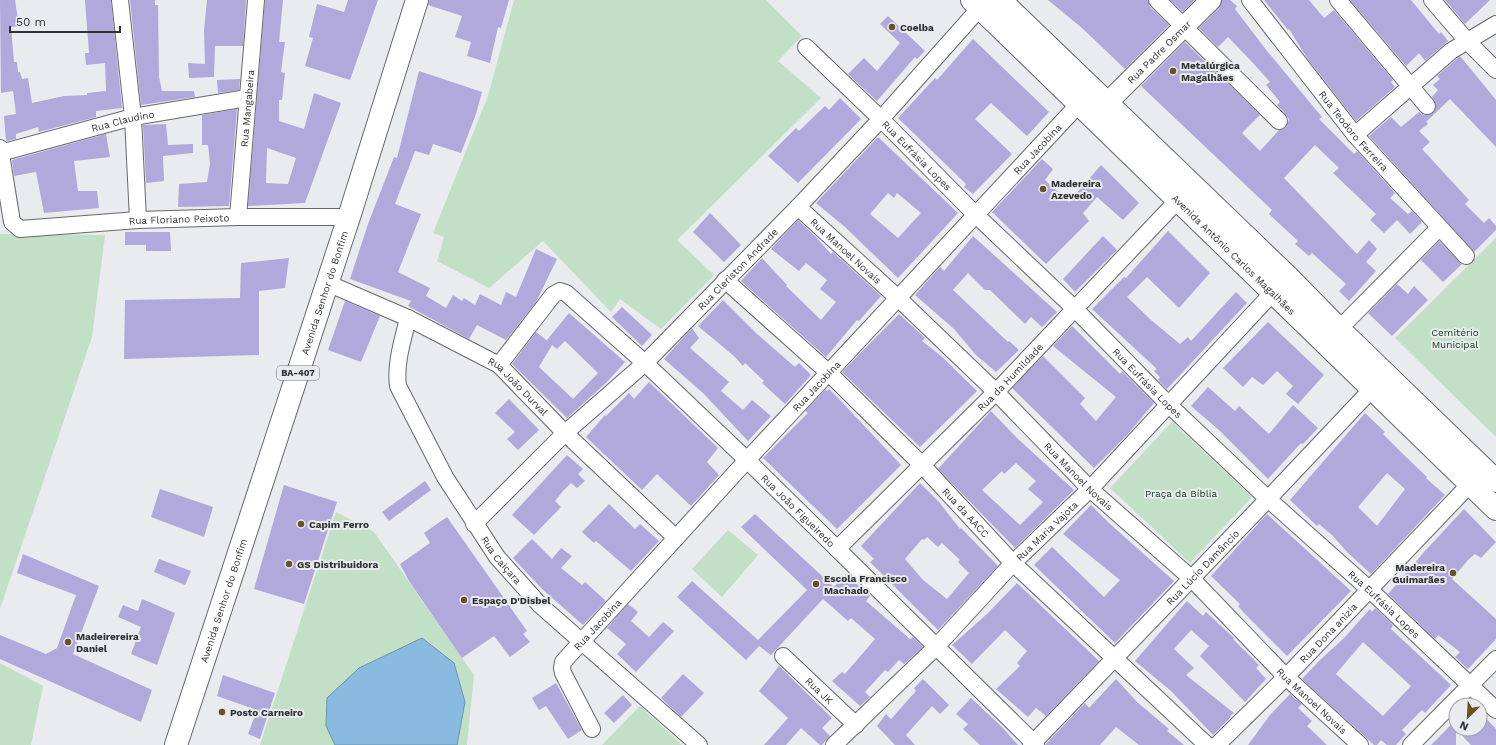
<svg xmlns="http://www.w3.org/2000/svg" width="1496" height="745" font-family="'Work Sans',sans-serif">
<rect width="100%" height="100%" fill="#e9ebef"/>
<g fill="#c1e0c5">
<polygon points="514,0 766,0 802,36 778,61 821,98 677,240 714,275 661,329 620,299 611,312 543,241 489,288 437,261 444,237 433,233 488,96"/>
<polygon points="0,234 105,235 92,337 0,609"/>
<polygon points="1496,238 1496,437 1395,338"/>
<polygon points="1172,422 1252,497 1190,563 1110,488"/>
<polygon points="336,512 374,532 474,675 467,745 260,745"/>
<polygon points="728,530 758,555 722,597 692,569"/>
<polygon points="0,663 43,686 31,745 0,745"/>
<polygon points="640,706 682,745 602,745"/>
</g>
<polygon fill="#89bbe0" stroke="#6f92ac" points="422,638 454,663 465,702 457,745 335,745 326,726 327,698 359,668"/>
<g fill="#b1a8dc" fill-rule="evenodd">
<polygon points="0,0 15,0 19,26 11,27 14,62 17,62 18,72 20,72 22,79 28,78 32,103 64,96 87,95 87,93 106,91 105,63 86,65 85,53 89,53 85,0 111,0 122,108 96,111 96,117 39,132 38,127 16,134 16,139 6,141 4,116 16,114 13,91 1,93"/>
<polygon points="130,0 155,0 155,5 158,5 159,77 162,91 194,91 195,97 141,105"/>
<polygon points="207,0 246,0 243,46 215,46 214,77 189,78 188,63 205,64 204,30"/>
<path d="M265,0H283L279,42H285L281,72L285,73L282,100H279V121L304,129L314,93L341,103L305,203L248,206ZM267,148L296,158L288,184L266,183Z"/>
<polygon points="348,0 378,0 350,80 305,66 313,38 309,37 317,4 344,12"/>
<polygon points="429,0 509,0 501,28 498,27 490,63 467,56 471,42 455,37 462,16 428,5"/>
<polygon points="1048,0 1148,0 1150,7 1169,25 1125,69 1082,28"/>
<polygon points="1170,0 1195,0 1183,12"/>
<polygon points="1222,0 1230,0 1237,6 1235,9 1267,51 1322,117 1319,119 1354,154 1357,151 1395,193 1390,198 1408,214 1412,211 1422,222 1410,234 1397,220 1384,233 1370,220 1376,214 1333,173 1339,168 1315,145 1284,178 1357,254 1369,240 1377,249 1366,262 1376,271 1349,301 1339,291 1346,284 1312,253 1309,256 1295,244 1298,241 1269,214 1272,210 1141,86 1185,42 1260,115 1242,133 1260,151 1279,130 1286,127 1289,119 1277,105 1280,102 1266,85 1270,82 1253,63 1228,37 1218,47 1199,28 1219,8"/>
<polygon points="1264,0 1309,0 1324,18 1334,10 1393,80 1391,82 1395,87 1356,121 1307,58 1289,29 1288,30"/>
<polygon points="1350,0 1411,0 1439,34 1441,32 1448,41 1425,61 1419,53 1406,66"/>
<polygon points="1445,0 1490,0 1465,24"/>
<polygon points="888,16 925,51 917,59 915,57 877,101 848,74 864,58 877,71 900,43 880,24"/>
<polygon points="973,39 1049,112 1027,136 991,103 975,119 1012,154 973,194 964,187 966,184 898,118 935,78 937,80"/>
<polygon points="1460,56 1496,100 1496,147 1450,99 1426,122 1428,124 1419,131 1430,142 1422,149 1469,200 1465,204 1484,223 1489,218 1496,226 1496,230 1474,252 1369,136 1391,117 1401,127 1419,112 1424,115 1433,113 1436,105 1432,97 1438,90 1433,85 1440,79 1437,76"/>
<polygon points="419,71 482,92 476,114 461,153 433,144 429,155 415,151 395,204 421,214 398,272 430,288 426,296 446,308 453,295 462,301 464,298 475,305 480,294 501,305 506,292 516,297 536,249 557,259 536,302 506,340 477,325 469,339 408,306 411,301 350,279 368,224 394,157 397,158"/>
<polygon points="240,79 239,90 218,93 217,80"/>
<polygon points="840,98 861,119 798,183 768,156 796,128 799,131 825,106 829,110"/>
<polygon points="237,109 229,206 178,207 179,184 207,182 210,164 208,145 202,145 202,115"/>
<polygon points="166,124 168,145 193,144 193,153 163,156 164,181 146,183 143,125"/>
<polygon points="106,134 110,157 74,161 78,191 97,191 99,208 44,213 36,172 14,176 12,160"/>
<path d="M878,137L958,213L898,278L845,227L816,203ZM888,193L894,198L897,193L921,213L898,238L870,214Z"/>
<polygon points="1042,159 1053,169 1045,180 1069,202 1101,165 1139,203 1123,220 1097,197 1083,213 1089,221 1046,264 992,212"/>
<polygon points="710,213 741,245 724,262 693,232"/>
<polygon points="798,220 816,237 831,254 833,252 881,296 859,321 857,320 826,357 741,281 762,258 787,285 786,286 821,320 836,302 820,289 827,280 806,263 799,271 771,249"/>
<polygon points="1168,231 1210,273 1179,308 1147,277 1127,297 1151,320 1180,344 1188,337 1191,341 1236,292 1247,303 1167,389 1158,380 1160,377 1154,371 1157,369 1092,309 1124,277 1126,278"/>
<polygon points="125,232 170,232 171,251 146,251 146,245 125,245"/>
<polygon points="973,236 1057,312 1042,327 1031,317 1025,324 990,290 985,290 968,273 953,290 1008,342 1009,341 1019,350 996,372 976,355 954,329 915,295 940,267 944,271"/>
<polygon points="1103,236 1117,250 1075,292 1063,279"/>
<polygon points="1439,241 1462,264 1443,282 1421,260"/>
<polygon points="289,258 285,288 259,291 259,355 124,359 125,300 240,298 241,263"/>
<polygon points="1397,284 1408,294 1414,286 1428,300 1392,336 1368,313"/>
<polygon points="723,300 757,334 795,367 799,363 811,375 785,404 762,383 764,381 745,363 743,366 735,357 698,326"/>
<polygon points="345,301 380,316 361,362 328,350"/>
<polygon points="622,307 652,335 642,346 612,317"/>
<path d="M569,313L625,362L607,382L567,418L512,364L536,332L549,342L547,340ZM565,341L598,373L573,399L539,367L552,345L557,349Z"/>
<polygon points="899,314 925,338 922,341 941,356 977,391 920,447 842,372"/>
<polygon points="1268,322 1324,375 1298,404 1286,394 1293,386 1277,371 1263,385 1252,377 1243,387 1223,368"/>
<polygon points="1072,326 1120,374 1122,371 1154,403 1127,435 1094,468 1012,388 1043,356 1085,398 1080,404 1096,421 1116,397 1053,346"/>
<polygon points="692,328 699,338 690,348 729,382 721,391 743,410 752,400 771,416 748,441 703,393 664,359"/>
<polygon points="649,382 718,448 707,462 719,475 691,506 657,474 642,490 586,437 605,415 606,416 629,393 634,399"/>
<polygon points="1208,387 1235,411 1239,406 1269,434 1293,405 1318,428 1303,444 1301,443 1268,479 1219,430 1191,406"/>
<polygon points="826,389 827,391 829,389 840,400 901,465 837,529 763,458 808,413 805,411"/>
<polygon points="509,399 539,430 518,450 507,439 515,432 495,413"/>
<path d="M991,411L1018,439L1074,490L1015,548L938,469ZM1016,463L1036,481L1028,489L1043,502L1020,525L982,490L1002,471L1004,474Z"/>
<path d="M1365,413L1385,432L1383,434L1405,456L1427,477L1426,478L1445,495L1371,574L1347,552L1332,535L1319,524L1317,526L1290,500ZM1387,473L1405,489L1377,526L1358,507Z"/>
<polygon points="567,455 583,469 578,474 585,481 577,488 571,483 563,491 555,501 561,507 534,535 512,515"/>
<polygon points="425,481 431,490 389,521 382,512"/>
<path d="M920,483L939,502L960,529L961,528L998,566L938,630L870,562L874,559L861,546ZM927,537L938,547L942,543L960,560L958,562L969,573L947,599L923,580L905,559L922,539L924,540Z"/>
<polygon points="284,485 337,502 304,604 254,589"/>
<polygon points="160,489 213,507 204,537 151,517"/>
<polygon points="609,504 635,529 640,524 659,541 631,571 596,541 594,543 582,532"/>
<polygon points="1091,505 1109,523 1174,581 1115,643 1034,565 1052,547 1104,597 1120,580 1063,534"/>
<polygon points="1464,509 1496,542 1481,558 1475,554 1468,560 1452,579 1496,619 1496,639 1468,669 1455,657 1460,652 1438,635 1435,639 1388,594 1425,551"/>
<polygon points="755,514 834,587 846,574 870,596 866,601 910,639 913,637 923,647 904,664 899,660 888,672 885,670 865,692 870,697 860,706 832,681 842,672 845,674 875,639 851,618 848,621 823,599 771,655 759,646 746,660 677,597 692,581 758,640 807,590 741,527"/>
<polygon points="1267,514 1351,591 1287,656 1245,614 1238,606 1240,604 1211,576"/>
<polygon points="447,517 527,631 523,634 530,642 510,657 494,636 462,658 409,581 400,564 430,543 424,533"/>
<polygon points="532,539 552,559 561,548 572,556 561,568 582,585 585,582 606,601 583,625 542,589 513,558"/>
<polygon points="23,554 99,586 73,654 152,690 141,722 0,659 0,635 46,654 57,648 76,595 17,573"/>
<polygon points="159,559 191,571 185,585 154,572"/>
<polygon points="1017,583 1099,661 1046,716 1036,708 1028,717 996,689 1020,666 1017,663 1027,651 1005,630 972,664 952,645 987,614"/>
<polygon points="142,599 175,613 157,665 131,654 141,627 118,617 123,605 138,611"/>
<polygon points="1187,601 1203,616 1206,612 1234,638 1233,639 1259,665 1256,668 1266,679 1245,702 1200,656 1209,646 1191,630 1174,649 1194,668 1186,675 1234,713 1230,716 1231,717 1213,735 1171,691 1135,661"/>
<polygon points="628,604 638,612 631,621 649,637 663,622 674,631 636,672 617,654 626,644 607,628"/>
<path d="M1375,608L1393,625L1391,629L1451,685L1425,713L1422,710L1402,730L1406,734L1396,745H1387L1381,740L1377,745H1374L1302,679L1320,660L1344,638L1370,609L1372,612ZM1363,642L1411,686L1383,716L1336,674Z"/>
<polygon points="779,666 832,718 822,728 830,736 822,745 820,745 801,728 786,745 764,745 788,718 759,691"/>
<polygon points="683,674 704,693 681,717 661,698"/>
<polygon points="223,675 275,693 260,739 248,734 257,710 217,696"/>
<polygon points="923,679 949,705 940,714 932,706 906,735 915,745 895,745 877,726 886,714 891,719 916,691 914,688"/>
<polygon points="1116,679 1137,702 1169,729 1167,731 1184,745 1139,745 1116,727 1100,745 1045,745 1085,703 1089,708"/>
<polygon points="556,683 582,730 568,739 546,706 539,710 532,698"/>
<polygon points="1290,694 1302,704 1298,708 1312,721 1307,726 1327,745 1248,745 1270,715"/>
<polygon points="623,695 632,705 614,723 604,713"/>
<polygon points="971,698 1002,727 1018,745 980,745 963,729 968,724 956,714"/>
<polygon points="1480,712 1496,729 1496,745 1471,745 1456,729 1480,729"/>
<polygon points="1456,719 1456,745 1431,745 1445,731"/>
</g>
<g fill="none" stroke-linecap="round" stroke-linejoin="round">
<defs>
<g id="minor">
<polyline points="120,0 133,117 138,220"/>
<polyline points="1157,0 1279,121"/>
<path id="s1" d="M1250,0L1355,135L1466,256"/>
<polyline points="1338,0 1427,106"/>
<polyline points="1432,0 1468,42 1496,70"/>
<path id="s2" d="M806,47L881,119L976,215L1075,309L1169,405L1268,499L1369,589L1496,710"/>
<polyline points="1355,135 1451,51 1496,24"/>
<path id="s3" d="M0,148L12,222L20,229L138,220L238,217H349"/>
<path id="s4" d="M0,153L133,117L247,98"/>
<path id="s5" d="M798,207L899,299L996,392L1090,489L1191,578L1286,677L1360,745"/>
<path id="s6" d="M238,217L256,0"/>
<path id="s7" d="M725,280L829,373L921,464L1013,563L1207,745"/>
<path id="s8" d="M327,283L408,318L499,365L565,433L676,538"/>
<path id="s9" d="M408,318C403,340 395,363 398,386L445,477L497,557L540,605L699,745"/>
<polyline points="1339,329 1439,228"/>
<path id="s10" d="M499,365L553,295L560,291L566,293L645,363L747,460L1036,745"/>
<path id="s11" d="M474,524L565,433L645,363L798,207L881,119L987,0"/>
<path id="s12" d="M837,549L996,392L1178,200"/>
<path id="s13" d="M783,656L856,725"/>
<path id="s14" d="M592,729L563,673L562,668L563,662L747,460L1079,104"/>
<path id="s15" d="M834,745L936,647L1013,563L1090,489L1280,285"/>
<path id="s16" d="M1031,745L1268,499L1372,389"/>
<path id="s17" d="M1217,745L1286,677L1470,484"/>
<polyline points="1411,745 1496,659"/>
</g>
<g id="tertiary">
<path id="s18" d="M1107,103L1211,0"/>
</g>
<g id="primary">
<path id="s19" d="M972,0L1496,509"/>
<polyline points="1000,0 1288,277 1339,329 1496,481"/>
<path id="s20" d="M176,745L349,217L417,0"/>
</g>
</defs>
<use href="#minor" stroke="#66686c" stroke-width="18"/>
<use href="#tertiary" stroke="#66686c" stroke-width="22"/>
<use href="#primary" stroke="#66686c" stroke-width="24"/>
<use href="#minor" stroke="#fff" stroke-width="16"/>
<use href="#tertiary" stroke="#fff" stroke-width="20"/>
<use href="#primary" stroke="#fff" stroke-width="22"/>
</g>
<g fill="#655522" stroke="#e9ebef" stroke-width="1.5">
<circle cx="892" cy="27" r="4"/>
<circle cx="1173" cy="71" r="4"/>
<circle cx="1043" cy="189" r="4"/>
<circle cx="301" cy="524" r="4"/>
<circle cx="289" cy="564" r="4"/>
<circle cx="1453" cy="573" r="4"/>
<circle cx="816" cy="584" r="4"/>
<circle cx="464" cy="600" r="4"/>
<circle cx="68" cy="642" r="4"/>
<circle cx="222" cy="712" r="4"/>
</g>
<g text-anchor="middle" stroke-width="4" stroke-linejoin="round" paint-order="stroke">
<rect fill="#e9ebef" stroke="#686a6c" stroke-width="1" x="277" y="366" width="42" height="14" rx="3"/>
<g font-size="9" font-weight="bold" fill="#313234">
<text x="298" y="376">BA-407</text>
</g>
<g font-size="10" font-weight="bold" fill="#313234" stroke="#e9ebef" text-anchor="start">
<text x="900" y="31">Coelba</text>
<text x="1181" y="69">Metalúrgica<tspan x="1181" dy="12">Magalhães</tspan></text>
<text x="1051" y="187">Madereira<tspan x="1051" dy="12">Azevedo</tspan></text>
<text x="309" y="528">Capim Ferro</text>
<text x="297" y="568">GS Distribuidora</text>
<text x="1445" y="571" text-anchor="end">Madereira<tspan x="1445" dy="12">Guimarães</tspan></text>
<text x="824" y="582">Escola Francisco<tspan x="824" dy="12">Machado</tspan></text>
<text x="472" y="604">Espaço D'Disbel</text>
<text x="76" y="640">Madeirereira<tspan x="76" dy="12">Daniel</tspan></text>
<text x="230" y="716">Posto Carneiro</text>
</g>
<g font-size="10" fill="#313234" stroke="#e9ebef">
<text dy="4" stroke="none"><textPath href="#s18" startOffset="73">Rua Padre Osmar</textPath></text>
<text dy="4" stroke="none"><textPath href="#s6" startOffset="109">Rua Mangabeira</textPath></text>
<text dy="4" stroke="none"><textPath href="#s4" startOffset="127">Rua Claudino</textPath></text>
<text dy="4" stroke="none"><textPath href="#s1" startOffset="167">Rua Teodoro Ferreira</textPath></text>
<text dy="4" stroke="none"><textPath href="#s14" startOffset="773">Rua Jacobina</textPath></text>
<text dy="4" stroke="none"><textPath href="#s2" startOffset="155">Rua Eufrásia Lopes</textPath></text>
<text dy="4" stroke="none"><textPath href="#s3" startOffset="245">Rua Floriano Peixoto</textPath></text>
<text dy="4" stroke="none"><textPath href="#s5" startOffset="65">Rua Manoel Novais</textPath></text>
<text dy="4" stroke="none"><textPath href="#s19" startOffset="365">Avenida Antônio Carlos Magalhães</textPath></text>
<text dy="4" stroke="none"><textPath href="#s11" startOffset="367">Rua Cleriston Andrade</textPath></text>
<text dy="4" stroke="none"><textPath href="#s20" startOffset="476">Avenida Senhor do Bonfim</textPath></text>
<text dy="4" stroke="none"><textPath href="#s12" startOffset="244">Rua da Humildade</textPath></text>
<text dy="4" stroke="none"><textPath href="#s2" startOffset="479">Rua Eufrásia Lopes</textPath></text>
<text dy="4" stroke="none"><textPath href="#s14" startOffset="449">Rua Jacobina</textPath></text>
<text dy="4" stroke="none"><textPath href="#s8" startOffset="219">Rua João Durval</textPath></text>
<text dy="4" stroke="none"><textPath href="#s5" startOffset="389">Rua Manoel Novais</textPath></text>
<text dy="4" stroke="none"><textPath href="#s10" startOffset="421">Rua João Figueiredo</textPath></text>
<text dy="4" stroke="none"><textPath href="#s7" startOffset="335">Rua da AACC</textPath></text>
<text dy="4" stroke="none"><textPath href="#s15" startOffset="302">Rua Maria Vajota</textPath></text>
<text dy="4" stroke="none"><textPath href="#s9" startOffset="272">Rua Caiçara</textPath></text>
<text dy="4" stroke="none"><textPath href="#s16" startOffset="247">Rua Lúcio Damâncio</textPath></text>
<text dy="4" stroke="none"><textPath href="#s20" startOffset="152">Avenida Senhor do Bonfim</textPath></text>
<text dy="4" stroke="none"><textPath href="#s2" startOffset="803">Rua Eufrásia Lopes</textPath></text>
<text dy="4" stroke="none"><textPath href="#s14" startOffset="125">Rua Jacobina</textPath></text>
<text dy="4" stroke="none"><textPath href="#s17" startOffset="158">Rua Dona anizia</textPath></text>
<text dy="4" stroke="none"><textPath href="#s13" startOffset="50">Rua JK</textPath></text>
<text dy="4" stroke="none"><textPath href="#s5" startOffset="713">Rua Manoel Novais</textPath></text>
</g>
<g font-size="10" fill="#0f441e" stroke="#e9ebef">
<text x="1455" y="336">Cemitério<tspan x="1455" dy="12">Municipal</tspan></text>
<text x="1181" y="497">Praça da Bíblia</text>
</g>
</g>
<g transform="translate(1468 717) rotate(204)"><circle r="19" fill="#e9ebef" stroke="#9fa1a4"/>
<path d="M0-3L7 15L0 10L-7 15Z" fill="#655522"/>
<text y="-6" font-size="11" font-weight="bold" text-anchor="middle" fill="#313234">N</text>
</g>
<path d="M10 26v6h110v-6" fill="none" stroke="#313234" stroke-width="2"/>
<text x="16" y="26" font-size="12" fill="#313234" stroke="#e9ebef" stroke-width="3" paint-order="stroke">50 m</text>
</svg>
